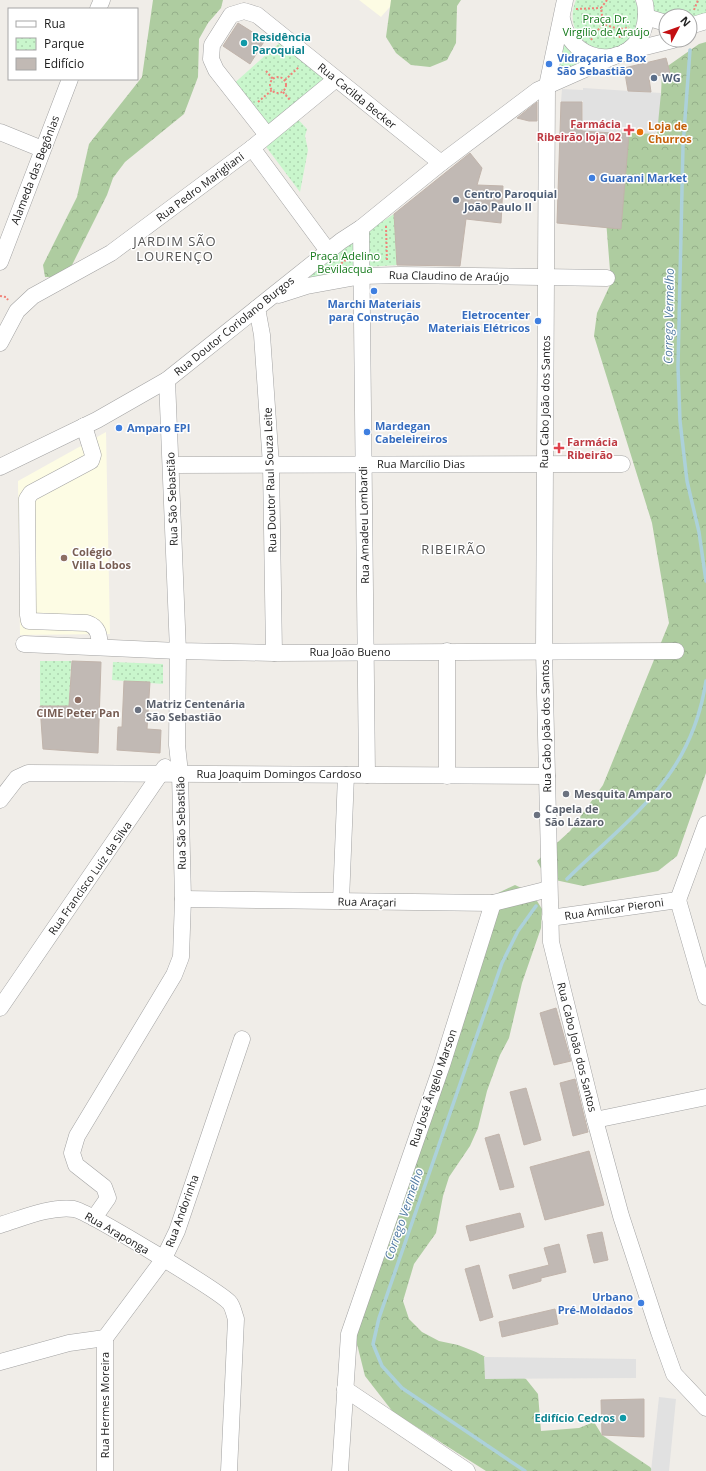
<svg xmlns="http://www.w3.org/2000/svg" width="706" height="1471" font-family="'Open Sans',sans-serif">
<defs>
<pattern id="forest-crowns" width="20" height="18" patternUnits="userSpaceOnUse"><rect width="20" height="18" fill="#aecca0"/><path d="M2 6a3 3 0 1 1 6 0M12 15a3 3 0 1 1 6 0" fill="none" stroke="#95af8a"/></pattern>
<pattern id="park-dots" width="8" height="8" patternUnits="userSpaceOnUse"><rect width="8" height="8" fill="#c9f6cc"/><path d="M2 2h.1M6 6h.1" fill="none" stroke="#acd3af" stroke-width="1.8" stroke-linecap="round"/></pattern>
</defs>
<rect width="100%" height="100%" fill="#f0ede8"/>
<g fill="#fdfce4">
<polygon points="359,0 396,0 381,17"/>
<polygon points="106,432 110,634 20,635 18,481"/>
</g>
<g fill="url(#forest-crowns)">
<polygon points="153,0 223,0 221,8 208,23 199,39 198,77 184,114 125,162 113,178 107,195 70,269 58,277 45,277 43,265 77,197 89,144 142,77"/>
<polygon points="391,0 461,0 457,6 456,43 447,60 430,67 411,65 396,53 386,37"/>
<polygon points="706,42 706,773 677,856 658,871 583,886 546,878 537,861 570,831 603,785 669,623 652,523 594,336 597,313 611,283 606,220 624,170 621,126 661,95 662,70 699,44"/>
<polygon points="515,885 532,893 542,909 541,928 522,983 509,1038 500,1055 487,1091 478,1128 470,1146 449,1177 443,1196 436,1233 414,1264 403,1301 409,1319 422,1332 439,1341 458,1345 476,1352 526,1379 538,1394 541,1431 579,1428 594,1422 602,1435 650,1467 653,1471 486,1471 393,1412 365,1376 353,1328 488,909 498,893"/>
</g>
<g fill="url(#park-dots)">
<path d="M576,0H635C640,11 640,18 635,29C618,71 558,44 576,0Z"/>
<polygon points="652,0 706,0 706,18 690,19 690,16 666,16 654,13"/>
<polygon points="285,38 334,78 293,114 307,129 305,136 308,150 300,192 261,140 230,87"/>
<polygon points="565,41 589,62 557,73"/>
<polygon points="394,214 397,265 367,267 366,232"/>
<polygon points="360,231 360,275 282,290"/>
<polygon points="40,661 71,661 69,706 40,707"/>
<polygon points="113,662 163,664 163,684 112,680"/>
</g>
<g fill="#e1e1e1">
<polygon points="583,88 661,93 657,134 582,131 583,100 582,102 561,102 562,89 583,90"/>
<polygon points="484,1357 636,1359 636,1378 485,1379"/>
<polygon points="659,1397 676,1399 669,1471 651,1471"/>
</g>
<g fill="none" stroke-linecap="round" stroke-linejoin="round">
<g stroke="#acd1da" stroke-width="3.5">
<polyline points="690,50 683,146 678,367 680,421 687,481 699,532 706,581"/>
<path d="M567,879C632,815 691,778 706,681"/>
<polyline points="525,1471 402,1388 382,1366 373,1344 379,1318 502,963 518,931 536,906"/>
</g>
</g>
<g fill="#c1b9b4" stroke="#c1b4ab">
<polygon points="238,23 265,40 250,64 223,46"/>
<polygon points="666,58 670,73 649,78 651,92 628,91 624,68"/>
<polygon points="537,102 537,121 529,121 517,118"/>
<polygon points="561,102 582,102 582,131 629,134 621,229 557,223"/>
<polygon points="470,153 482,168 477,185 503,186 501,223 466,219 460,266 397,265 394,214"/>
<polygon points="72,661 101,662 98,753 43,749 40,706 69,706"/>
<polygon points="124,681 150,682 147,729 161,730 160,753 117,750 118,727 122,727"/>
<polygon points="556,1008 571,1061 554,1065 540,1013"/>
<polygon points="575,1079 588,1132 573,1136 560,1083"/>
<polygon points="526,1088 541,1140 524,1145 510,1092"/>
<polygon points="499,1134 514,1187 500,1190 485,1138"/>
<polygon points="589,1151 604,1205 545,1220 530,1167"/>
<polygon points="520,1213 524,1227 470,1241 466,1226"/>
<polygon points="602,1232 608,1260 594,1263 587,1235"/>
<polygon points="559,1244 566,1272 541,1278 541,1281 513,1289 509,1275 549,1265 544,1248"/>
<polygon points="479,1265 493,1317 480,1321 465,1269"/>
<polygon points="555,1309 558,1324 502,1337 499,1322"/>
<polygon points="644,1399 644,1437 602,1435 601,1400"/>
</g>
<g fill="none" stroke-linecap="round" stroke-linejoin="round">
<defs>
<g id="minor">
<polyline points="565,0 547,86 544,651 551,942 595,1120 621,1216 659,1332 674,1374 706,1408"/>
<polyline points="98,9 102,0"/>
<polyline points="646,17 666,23"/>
<path d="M562,19C573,73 644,68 646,15C646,10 646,5 644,0"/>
<polyline points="690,26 706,21"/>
<polyline points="625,52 673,40"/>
<polyline points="0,132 42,149"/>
<polyline points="267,135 216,70 211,59 212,45 231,15 244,11 257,15 441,163"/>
<polyline points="252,148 328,251"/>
<polyline points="361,228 367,775"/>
<polyline points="0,262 70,79"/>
<polyline points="279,295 307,286 362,276 400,275 607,278"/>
<polyline points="257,308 262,335 271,465 274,653"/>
<polyline points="0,343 17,311 33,296 111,253 252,148 336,79"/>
<path d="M84,426L93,455L91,461L31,493L27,499L28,615L29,621L87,623C99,627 99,635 100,647"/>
<polyline points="171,465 622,464"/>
<polyline points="0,467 97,420 167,380 341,241 361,228 441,163 538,90 617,55"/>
<polyline points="24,644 178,651 274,653 676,651"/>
<polyline points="447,776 447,651"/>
<polyline points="0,800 17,778 28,773 547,776"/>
<polyline points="183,899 493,903 549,889"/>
<polyline points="678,900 706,997"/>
<polyline points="678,900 706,824"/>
<polyline points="341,901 346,775"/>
<polyline points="550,918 678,900"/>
<polyline points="0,1008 165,767"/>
<polyline points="595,1120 706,1097"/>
<polyline points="94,1218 108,1198 104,1187 76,1165 72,1153 77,1136 174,975 181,957 183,899 180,773 177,745 178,651 167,380"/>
<path d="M0,1225C23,1218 50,1206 74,1209C89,1212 217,1290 229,1302C233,1306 234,1314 236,1319L229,1471"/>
<polyline points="105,1338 163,1260 177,1231 242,1039"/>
<polyline points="0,1362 69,1343 105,1338"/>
<polyline points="345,1389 467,1471"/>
<polyline points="105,1471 105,1338"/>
<polyline points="340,1471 349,1334 442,1065 493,903"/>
</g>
</defs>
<use href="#minor" stroke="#a2a2a2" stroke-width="17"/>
<g stroke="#f08379" stroke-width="2" stroke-dasharray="2 2" stroke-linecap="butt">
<path d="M607,0L601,8L603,23C609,27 622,31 629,27"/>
<polyline points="576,9 601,8"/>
<polyline points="694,10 698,0"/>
<polyline points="619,28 620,39"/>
<polyline points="591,40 603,23"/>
<polyline points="266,71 273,79"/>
<circle cx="278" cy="85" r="8"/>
<polyline points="285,80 299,67"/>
<polyline points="283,92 290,100"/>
<polyline points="258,102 272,90"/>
<polyline points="386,226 387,262"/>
<polyline points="338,266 347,259"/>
<polyline points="0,296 6,297 8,300"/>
</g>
<use href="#minor" stroke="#fff" stroke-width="16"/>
</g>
<g fill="#0f9aa8" stroke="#fff" stroke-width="1.5">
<circle cx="244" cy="43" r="4"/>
<circle cx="623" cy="1418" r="4"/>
</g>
<g fill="#3f7fe0" stroke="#fff" stroke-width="1.5">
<circle cx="549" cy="64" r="4"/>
<circle cx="592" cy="178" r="4"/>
<circle cx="374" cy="291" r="4"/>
<circle cx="538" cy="321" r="4"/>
<circle cx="119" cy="428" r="4"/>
<circle cx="367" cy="432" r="4"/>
<circle cx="641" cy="1303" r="4"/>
</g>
<g fill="#5c6f8a" stroke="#fff" stroke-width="1.5">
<circle cx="654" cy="78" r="4"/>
<circle cx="456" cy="200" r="4"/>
</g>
<g fill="#e0444e" stroke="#fff" stroke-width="1.5">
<path d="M627 124h4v4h4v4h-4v4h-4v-4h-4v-4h4z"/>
<path d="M557 442h4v4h4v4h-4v4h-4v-4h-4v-4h4z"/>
</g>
<circle fill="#e8710a" stroke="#fff" stroke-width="1.5" cx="640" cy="132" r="4"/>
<g fill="#8d6e63" stroke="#fff" stroke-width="1.5">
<circle cx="64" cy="558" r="4"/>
<circle cx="78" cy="700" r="4"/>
</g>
<g fill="#6b7280" stroke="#fff" stroke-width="1.5">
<circle cx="138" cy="710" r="4"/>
<circle cx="566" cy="794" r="4"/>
<circle cx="537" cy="815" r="4"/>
</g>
<g text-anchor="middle" stroke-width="3" stroke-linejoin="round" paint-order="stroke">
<g font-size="11" fill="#14791a" stroke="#fff">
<text x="606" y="23">Praça Dr.<tspan x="606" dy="13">Virgílio de Araújo</tspan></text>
<text x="345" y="260">Praça Adelino<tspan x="345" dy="13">Bevilacqua</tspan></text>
</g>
<g font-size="11" font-weight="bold" fill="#0d838f" stroke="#fff" text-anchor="start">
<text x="252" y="41">Residência<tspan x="252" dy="13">Paroquial</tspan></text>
<text x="615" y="1422" text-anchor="end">Edifício Cedros</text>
</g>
<g font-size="11" font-weight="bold" fill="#366cbe" stroke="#fff" text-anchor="start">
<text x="557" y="62">Vidraçaria e Box<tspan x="557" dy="13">São Sebastião</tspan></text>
<text x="600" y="182">Guarani Market</text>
<text x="374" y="308" text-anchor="middle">Marchi Materiais<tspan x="374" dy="13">para Construção</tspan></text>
<text x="530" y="319" text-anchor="end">Eletrocenter<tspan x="530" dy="13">Materiais Elétricos</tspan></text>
<text x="375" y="430">Mardegan<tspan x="375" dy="13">Cabeleireiros</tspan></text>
<text x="127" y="432">Amparo EPI</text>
<text x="633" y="1301" text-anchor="end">Urbano<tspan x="633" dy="13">Pré-Moldados</tspan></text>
</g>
<g font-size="11" font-weight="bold" fill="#4e5e75" stroke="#fff" text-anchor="start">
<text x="662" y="82">WG</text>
<text x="464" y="198">Centro Paroquial<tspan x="464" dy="13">João Paulo II</tspan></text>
</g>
<g font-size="11" fill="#212121" stroke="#fff">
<text transform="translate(357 96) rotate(39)" y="4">Rua Cacilda Becker</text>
<text transform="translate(35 170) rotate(-69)" y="4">Alameda das Begônias</text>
<text transform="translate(200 187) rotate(-37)" y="4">Rua Pedro Marigliani</text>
<text transform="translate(449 276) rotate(1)" y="4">Rua Claudino de Araújo</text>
<text transform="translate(234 326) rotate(-39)" y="4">Rua Doutor Coriolano Burgos</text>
<text transform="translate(545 402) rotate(-89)" y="4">Rua Cabo João dos Santos</text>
<text x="421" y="468">Rua Marcílio Dias</text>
<text transform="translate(270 480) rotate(-92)" y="4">Rua Doutor Raul Souza Leite</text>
<text transform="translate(172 499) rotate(-92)" y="4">Rua São Sebastião</text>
<text transform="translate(364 525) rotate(-91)" y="4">Rua Amadeu Lombardi</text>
<text x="350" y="656">Rua João Bueno</text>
<text transform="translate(546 726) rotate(-91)" y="4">Rua Cabo João dos Santos</text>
<text x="279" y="778">Rua Joaquim Domingos Cardoso</text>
<text transform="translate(181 823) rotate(-91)" y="4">Rua São Sebastião</text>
<text transform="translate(90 878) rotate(-55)" y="4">Rua Francisco Luiz da Silva</text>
<text transform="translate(367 902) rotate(1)" y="4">Rua Araçari</text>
<text transform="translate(614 909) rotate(-8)" y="4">Rua Amilcar Pieroni</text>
<text transform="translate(577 1047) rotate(76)" y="4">Rua Cabo João dos Santos</text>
<text transform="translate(433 1088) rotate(-71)" y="4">Rua José Ângelo Marson</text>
<text transform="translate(182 1211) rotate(-70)" y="4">Rua Andorinha</text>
<text transform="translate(117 1233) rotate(30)" y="4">Rua Araponga</text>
<text transform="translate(105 1405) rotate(-90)" y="4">Rua Hermes Moreira</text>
</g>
<g font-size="11" font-weight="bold" fill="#be3a42" stroke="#fff" text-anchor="end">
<text x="621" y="128">Farmácia<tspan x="621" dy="13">Ribeirão loja 02</tspan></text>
<text x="567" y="446" text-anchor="start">Farmácia<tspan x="567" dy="13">Ribeirão</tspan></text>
</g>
<g font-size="11" font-weight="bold" fill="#c56008" stroke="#fff" text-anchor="start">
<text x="648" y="130">Loja de<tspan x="648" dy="13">Churros</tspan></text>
</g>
<g font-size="11" font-weight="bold" fill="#785e54" stroke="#fff" text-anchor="start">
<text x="72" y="556">Colégio<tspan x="72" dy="13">Villa Lobos</tspan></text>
<text x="78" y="717" text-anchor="middle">CIME Peter Pan</text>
</g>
<g font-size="11" font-weight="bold" fill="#5b616d" stroke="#fff" text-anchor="start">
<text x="146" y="708">Matriz Centenária<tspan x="146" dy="13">São Sebastião</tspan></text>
<text x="574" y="798">Mesquita Amparo</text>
<text x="545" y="813">Capela de<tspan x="545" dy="13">São Lázaro</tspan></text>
</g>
<g font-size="12" font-style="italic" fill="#507aa2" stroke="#fff">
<text transform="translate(669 316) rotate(-89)" y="4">Corrego Vermelho</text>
<text transform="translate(404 1214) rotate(-71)" y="4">Corrego Vermelho</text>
</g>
<g font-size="13" letter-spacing="1" fill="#545454" stroke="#fff">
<text x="175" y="246">JARDIM SÃO<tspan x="175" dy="15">LOURENÇO</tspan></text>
<text x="454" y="554">RIBEIRÃO</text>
</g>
</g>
<rect x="8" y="8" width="130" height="72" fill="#ffffff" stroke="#a6a6a6"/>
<rect x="16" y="21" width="20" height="6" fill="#ffffff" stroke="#a6a6a6"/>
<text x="44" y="28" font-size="12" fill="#212121">Rua</text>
<rect x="16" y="38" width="20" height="12" fill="url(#park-dots)" stroke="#a6a6a6"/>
<text x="44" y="48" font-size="12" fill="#212121">Parque</text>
<rect x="16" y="58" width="20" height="12" fill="#c1b9b4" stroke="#a6a6a6"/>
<text x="44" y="68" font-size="12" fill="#212121">Edifício</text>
<g transform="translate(678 28) rotate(49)"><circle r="19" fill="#ffffff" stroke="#a6a6a6"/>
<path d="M0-3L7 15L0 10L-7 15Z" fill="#c30f12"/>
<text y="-6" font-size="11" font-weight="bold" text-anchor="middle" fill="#212121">N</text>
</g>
</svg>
